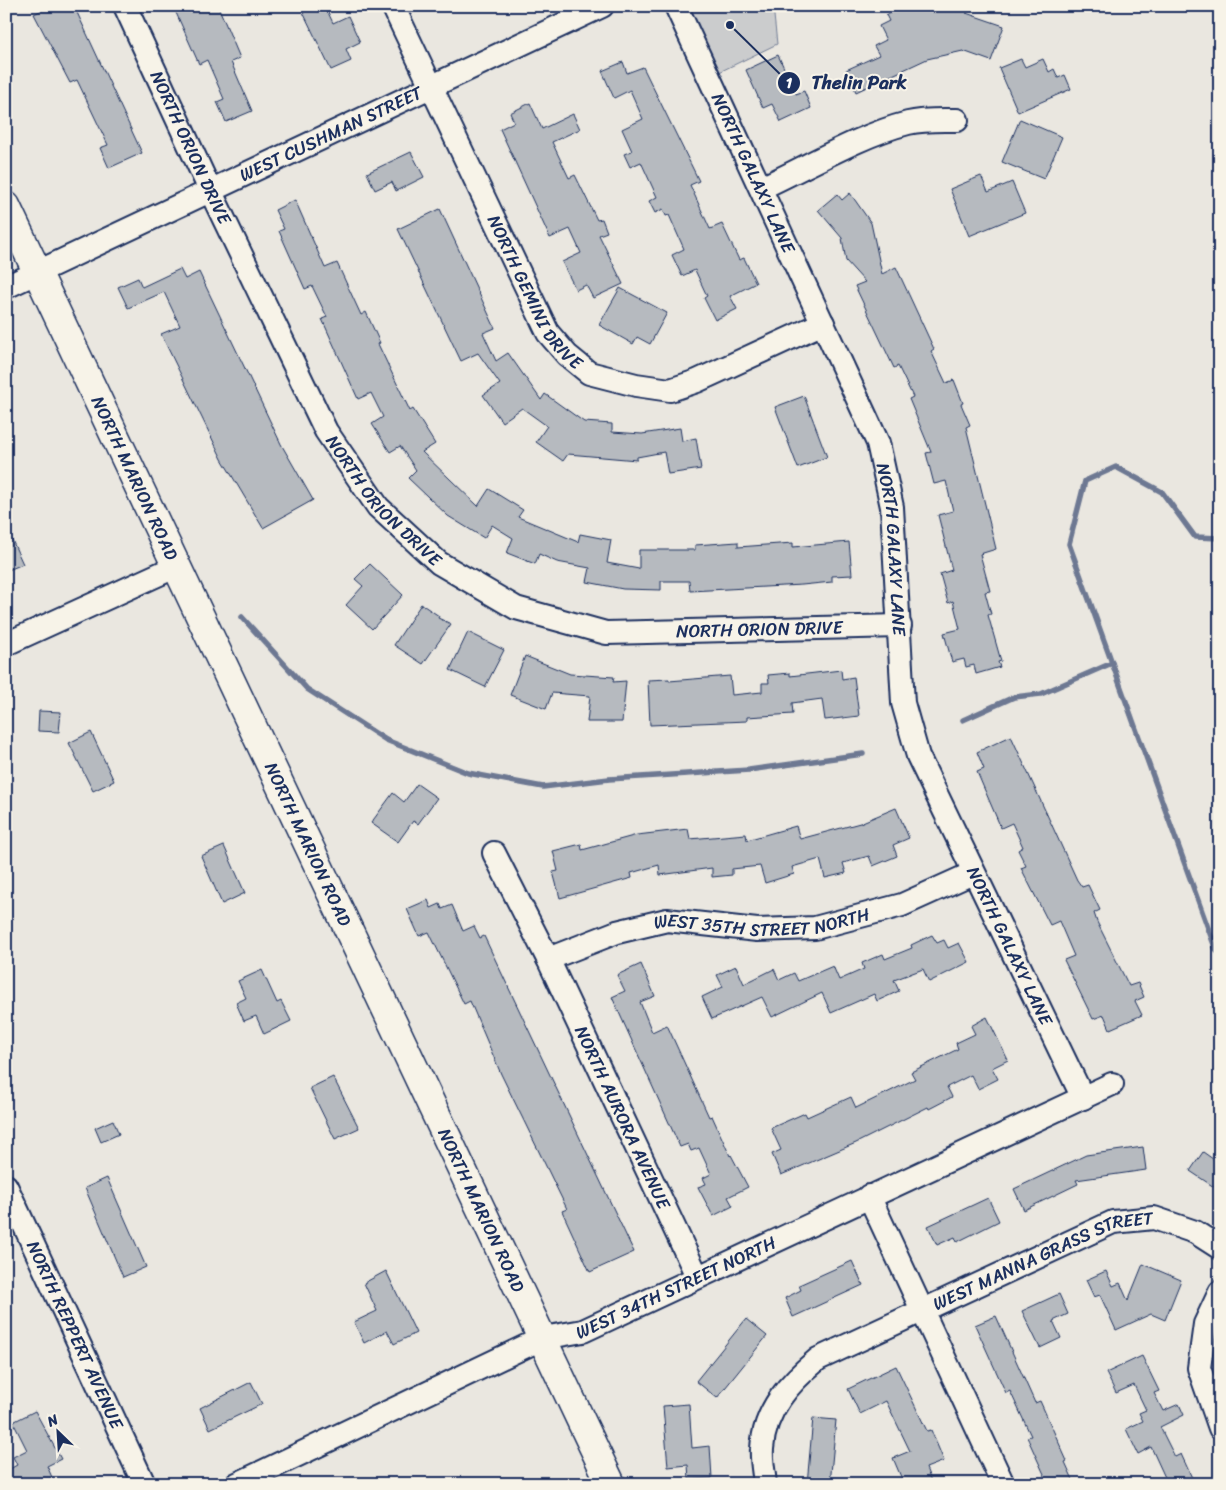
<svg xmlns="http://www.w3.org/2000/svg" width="1226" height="1490" font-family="Sriracha,sans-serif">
<rect width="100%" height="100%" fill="#eae7e0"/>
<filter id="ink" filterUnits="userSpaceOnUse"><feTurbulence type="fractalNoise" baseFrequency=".02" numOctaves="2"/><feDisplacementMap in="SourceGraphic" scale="10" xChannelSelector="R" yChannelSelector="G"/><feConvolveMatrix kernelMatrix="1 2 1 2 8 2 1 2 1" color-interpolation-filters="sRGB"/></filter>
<g filter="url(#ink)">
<polygon fill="#cbcccd" stroke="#737e96" points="676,6 773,6 777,44 709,77"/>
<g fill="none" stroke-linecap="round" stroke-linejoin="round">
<g stroke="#6d7892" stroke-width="5.5">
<polyline points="1220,538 1195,537 1162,492 1116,467 1085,481 1069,544 1216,950 1220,954"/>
<polyline points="242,617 307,689 386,740 468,773 543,787 609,779 749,770 863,754"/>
<polyline points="963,720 1014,697 1041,694 1112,663"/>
</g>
</g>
<g fill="#b6babf" stroke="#1b2f5e">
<polygon points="50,6 74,6 142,153 109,168 100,148 108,145 77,80 70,83 34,14"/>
<polygon points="173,6 218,6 240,58 231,62 252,111 226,122 217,102 224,99 207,60 199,64"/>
<polygon points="300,6 325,6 333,23 348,16 360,42 346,49 351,61 331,70"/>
<polygon points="904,6 975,6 966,13 1004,26 991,61 963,51 927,59 856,92 846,70 879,55 874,46 886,40 879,26 889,21 886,15"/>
<polygon points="778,55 796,94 804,91 811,108 781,122 772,104 763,108 746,70"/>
<polygon points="1021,59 1025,67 1043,59 1049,72 1054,69 1058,78 1065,75 1071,89 1018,112 999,68"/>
<polygon points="623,62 627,73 643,67 699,181 690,185 710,229 722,224 739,260 744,258 756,283 730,296 737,309 715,320 704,298 707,296 695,270 682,276 672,255 684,249 669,215 666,216 663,209 655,213 649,201 657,197 641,162 630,167 624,154 632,151 622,129 643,119 630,90 614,98 602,71"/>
<polygon points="530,103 542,129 573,114 580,129 552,142 569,178 575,175 597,220 602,219 607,232 599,235 623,284 593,298 586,285 576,290 562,262 581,253 570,229 550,238 500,129 514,122 510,113"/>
<polygon points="1020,119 1062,137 1044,179 1002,162"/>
<polygon points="411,152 424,177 396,191 392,182 375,190 367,173"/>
<polygon points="981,176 988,192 1012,182 1025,213 969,236 950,189"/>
<polygon points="850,193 871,223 882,274 896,267 934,349 931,351 946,383 954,380 963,403 961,404 970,425 966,427 996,549 980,554 990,591 985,592 991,614 988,615 1001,661 998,662 1000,667 976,674 974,665 966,667 964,659 952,662 944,633 960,629 953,601 948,603 940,574 952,570 938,515 953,511 946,481 934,484 926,453 931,452 909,399 913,397 898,366 894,368 855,286 865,282 846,261 842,238 818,210 837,194 842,200"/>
<polygon points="295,200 325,268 337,263 361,315 366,312 380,343 378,344 410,411 413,409 435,444 422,452 478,506 489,489 523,510 518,517 578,542 580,534 611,540 607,563 639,569 639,550 695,550 695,545 738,542 738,547 793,543 793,547 849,542 852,575 832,576 832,582 802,585 690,591 689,581 661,581 661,590 623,589 587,582 590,568 557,562 539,554 535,564 507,553 513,538 492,525 484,538 448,516 408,478 416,470 400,446 390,452 372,424 383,417 371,393 358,399 322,319 327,317 312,286 305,289 279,231 284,229 275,210"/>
<polygon points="440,209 495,328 483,333 496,361 508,353 541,400 545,394 584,422 612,424 612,432 642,434 680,428 682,441 696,438 701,469 668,474 664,452 637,457 637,460 568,454 563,461 536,442 547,426 522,408 502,422 483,395 500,384 478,353 461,361 398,229"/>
<polygon points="180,269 185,279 199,272 281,444 313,500 263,528 222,459 161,334 180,326 164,292 128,308 118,287 138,278 142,287"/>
<polygon points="620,288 667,313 650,344 637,337 633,344 599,325"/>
<polygon points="804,396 827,457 798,468 775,407"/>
<polygon points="6,527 23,564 6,571"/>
<polygon points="370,564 403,595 372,629 346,605 363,586 355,579"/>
<polygon points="421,604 439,616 438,618 451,624 423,664 394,645"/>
<polygon points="468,632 504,650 485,687 450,670"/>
<polygon points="525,656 570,674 614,677 613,682 626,681 622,722 587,722 590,696 552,693 546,709 510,695"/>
<polygon points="841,670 842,679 854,677 859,716 825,720 822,699 792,703 793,714 747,717 747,721 650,725 648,680 669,679 669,681 730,676 732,695 762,692 762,683 769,683 768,675 790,673 790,676"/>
<polygon points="39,711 61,712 59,732 38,731"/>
<polygon points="91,732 114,781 93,791 69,743"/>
<polygon points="1011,736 1077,880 1082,887 1088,885 1100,910 1094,913 1097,922 1129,986 1138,983 1144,997 1135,1001 1142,1015 1110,1029 1104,1015 1093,1019 1064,960 1074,956 1059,921 1050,925 1021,868 1026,866 1018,850 1023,847 1012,823 1001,828 977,772 984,769 977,752"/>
<polygon points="417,784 437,798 418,824 413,821 398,842 371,823 393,793 404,802"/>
<polygon points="896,808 909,838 893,845 897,856 873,866 869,856 843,863 846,873 825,878 820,859 792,867 794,874 765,883 760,866 732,869 732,875 712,877 712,868 660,875 659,865 631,873 632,878 560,898 553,872 558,871 553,851 581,844 582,850 637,835 688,829 690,839 746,834 747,840 796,826 800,839 860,823"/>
<polygon points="224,846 245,893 222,904 201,856"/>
<polygon points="428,900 431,908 440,904 442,909 452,905 463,931 474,926 480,938 484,936 634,1252 590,1272 562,1211 567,1209 501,1074 470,1001 464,1004 429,932 419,936 407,909"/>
<polygon points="932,935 937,943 944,940 948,948 959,943 969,962 929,982 923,969 894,980 899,991 877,1001 874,994 831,1013 822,993 772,1017 762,997 712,1019 702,997 723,987 717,975 736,966 744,984 774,969 779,980 794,973 798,981 833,966 839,980 864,969 862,963 883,954 885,959 912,948 911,945"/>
<polygon points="641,964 655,996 640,1002 652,1032 667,1025 709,1117 712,1116 730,1156 731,1155 748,1187 728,1197 733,1206 713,1216 698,1187 706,1184 703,1178 711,1174 699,1148 691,1151 688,1144 680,1147 612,997 625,991 617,975"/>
<polygon points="262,970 277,1003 281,1001 291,1021 264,1034 256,1016 244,1021 236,1003 246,998 238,981"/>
<polygon points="987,1017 1008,1060 992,1068 998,1079 978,1089 971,1075 947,1087 952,1097 929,1109 928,1107 856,1143 781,1175 772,1154 781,1150 771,1128 805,1113 807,1117 851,1097 856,1108 915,1079 911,1072 958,1049 956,1043 975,1034 971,1026"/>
<polygon points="333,1077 359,1128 335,1139 310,1088"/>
<polygon points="113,1120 119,1134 101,1142 95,1128"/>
<polygon points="1143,1147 1146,1170 1076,1180 1078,1184 1024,1210 1014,1189 1086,1155"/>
<polygon points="1203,1152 1220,1164 1220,1191 1190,1171"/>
<polygon points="107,1178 146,1267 123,1277 85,1188"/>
<polygon points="988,1198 999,1221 957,1242 955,1237 937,1245 928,1226"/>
<polygon points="852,1261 863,1285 793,1317 785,1298 801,1290 799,1285"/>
<polygon points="1143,1264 1181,1280 1165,1320 1151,1314 1116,1330 1100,1295 1094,1297 1086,1280 1106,1271 1113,1286 1120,1283 1128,1301"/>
<polygon points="386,1271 416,1333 394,1344 387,1331 364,1343 354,1322 377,1311 364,1283"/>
<polygon points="1059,1294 1068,1314 1053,1321 1061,1338 1040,1348 1022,1311"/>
<polygon points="996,1316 1035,1403 1040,1401 1067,1461 1065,1462 1075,1484 1049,1484 1043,1472 1027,1437 1031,1436 1010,1391 1006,1393 975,1325"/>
<polygon points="746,1319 767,1336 717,1398 696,1381"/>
<polygon points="1142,1356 1159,1391 1154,1393 1163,1411 1179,1404 1184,1415 1160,1427 1175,1457 1181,1454 1193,1480 1185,1484 1168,1484 1151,1447 1138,1454 1126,1429 1143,1421 1139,1413 1146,1410 1134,1385 1116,1393 1106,1373"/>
<polygon points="896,1366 927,1431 931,1430 944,1461 926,1468 931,1481 924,1484 904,1484 893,1458 910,1451 886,1401 860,1414 848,1389"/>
<polygon points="251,1382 262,1404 210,1429 200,1408"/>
<polygon points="689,1404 692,1448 710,1446 712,1478 689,1479 688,1465 668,1467 663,1406"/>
<polygon points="35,1411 61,1459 47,1466 55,1484 26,1484 23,1479 11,1484 6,1471 17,1465 13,1457 27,1450 13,1422"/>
<polygon points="813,1418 836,1420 830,1484 807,1484"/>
</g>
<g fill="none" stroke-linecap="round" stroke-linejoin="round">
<defs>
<g id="minor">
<path id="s1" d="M125,6L210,190L326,431L378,507L439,563L516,608L606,633L900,626"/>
<path id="s2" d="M393,6L548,333L567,355L589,373L636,385L670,390L697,381L823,323"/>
<path id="s3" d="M676,6L878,443L892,507L903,703L918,756L1083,1098"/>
<path d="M761,188C807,167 860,135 908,123C924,119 941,120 957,120"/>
<path id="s4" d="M6,287L602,6"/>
<polyline points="6,644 177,566"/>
<path id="s5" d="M494,853L548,959L697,1276"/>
<path id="s6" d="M548,959L617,932L667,920L757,930L815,928L902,905L973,873"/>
<path id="s7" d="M6,1186L144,1484"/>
<polyline points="869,1196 1003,1484"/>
<polyline points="1220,1292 1205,1324 1199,1368 1220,1428"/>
<path id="s8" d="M237,1484L543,1338L583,1331L1112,1084"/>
<path id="s9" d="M765,1484C764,1473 761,1460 762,1449C764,1410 790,1382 818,1359L1113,1222L1154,1218L1195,1232L1220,1248"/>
</g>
<g id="major">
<path id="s10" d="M6,206L611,1484"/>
</g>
</defs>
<use href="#minor" stroke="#1b2f5e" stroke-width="26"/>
<use href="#major" stroke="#1b2f5e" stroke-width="31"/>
<use href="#minor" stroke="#f7f3e8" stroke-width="22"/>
<use href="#major" stroke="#f7f3e8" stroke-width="28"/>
</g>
</g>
<g text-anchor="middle" stroke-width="4" stroke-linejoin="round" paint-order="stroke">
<g font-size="18" fill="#1b2f5e" stroke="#f7f3e8">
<text dy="6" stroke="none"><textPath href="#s4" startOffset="359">WEST CUSHMAN STREET</textPath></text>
<text dy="6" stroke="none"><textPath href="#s1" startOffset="156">NORTH ORION DRIVE</textPath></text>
<text dy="6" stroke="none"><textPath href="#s3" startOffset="184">NORTH GALAXY LANE</textPath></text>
<text dy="6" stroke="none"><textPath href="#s2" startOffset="320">NORTH GEMINI DRIVE</textPath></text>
<text dy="6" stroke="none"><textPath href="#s10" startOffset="301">NORTH MARION ROAD</textPath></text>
<text dy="6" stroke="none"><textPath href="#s1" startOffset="561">NORTH ORION DRIVE</textPath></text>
<text dy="6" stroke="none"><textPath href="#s3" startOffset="589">NORTH GALAXY LANE</textPath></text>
<text dy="6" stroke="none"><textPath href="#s1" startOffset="981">NORTH ORION DRIVE</textPath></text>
<text dy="6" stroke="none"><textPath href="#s10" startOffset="706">NORTH MARION ROAD</textPath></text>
<text dy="6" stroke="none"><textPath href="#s6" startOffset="221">WEST 35TH STREET NORTH</textPath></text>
<text dy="6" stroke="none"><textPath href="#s3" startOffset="1009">NORTH GALAXY LANE</textPath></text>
<text dy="6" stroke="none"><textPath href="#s5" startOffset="294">NORTH AURORA AVENUE</textPath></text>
<text dy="6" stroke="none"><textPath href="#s10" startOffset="1111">NORTH MARION ROAD</textPath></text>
<text dy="6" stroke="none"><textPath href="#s9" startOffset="391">WEST MANNA GRASS STREET</textPath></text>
<text dy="6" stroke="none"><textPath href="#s8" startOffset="482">WEST 34TH STREET NORTH</textPath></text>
<text dy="6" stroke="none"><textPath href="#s7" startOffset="164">NORTH REPPERT AVENUE</textPath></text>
</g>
</g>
<path fill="none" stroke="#1b2f5e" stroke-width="2" d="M730 25L789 83"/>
<g fill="#1b2f5e" stroke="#f7f3e8" stroke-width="2">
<circle cx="730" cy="25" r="5"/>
<circle cx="789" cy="83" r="12"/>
</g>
<g font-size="15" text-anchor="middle" font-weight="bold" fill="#fff">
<text x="789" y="88">1</text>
</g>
<g font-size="19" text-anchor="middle" font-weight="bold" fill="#1b2f5e" stroke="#f7f3e8" stroke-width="4" stroke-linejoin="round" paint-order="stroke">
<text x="859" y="89">Thelin Park</text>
</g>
<rect width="1226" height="1490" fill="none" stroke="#f7f3e8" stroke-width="25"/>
<rect x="12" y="12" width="1201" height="1465" fill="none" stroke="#1b2f5e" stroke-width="2" filter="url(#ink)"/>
<g transform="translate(58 1432) rotate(335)" stroke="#f7f3e8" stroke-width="4" paint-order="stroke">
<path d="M0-4L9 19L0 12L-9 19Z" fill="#1b2f5e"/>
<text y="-8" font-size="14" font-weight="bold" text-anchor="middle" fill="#1b2f5e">N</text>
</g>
</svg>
